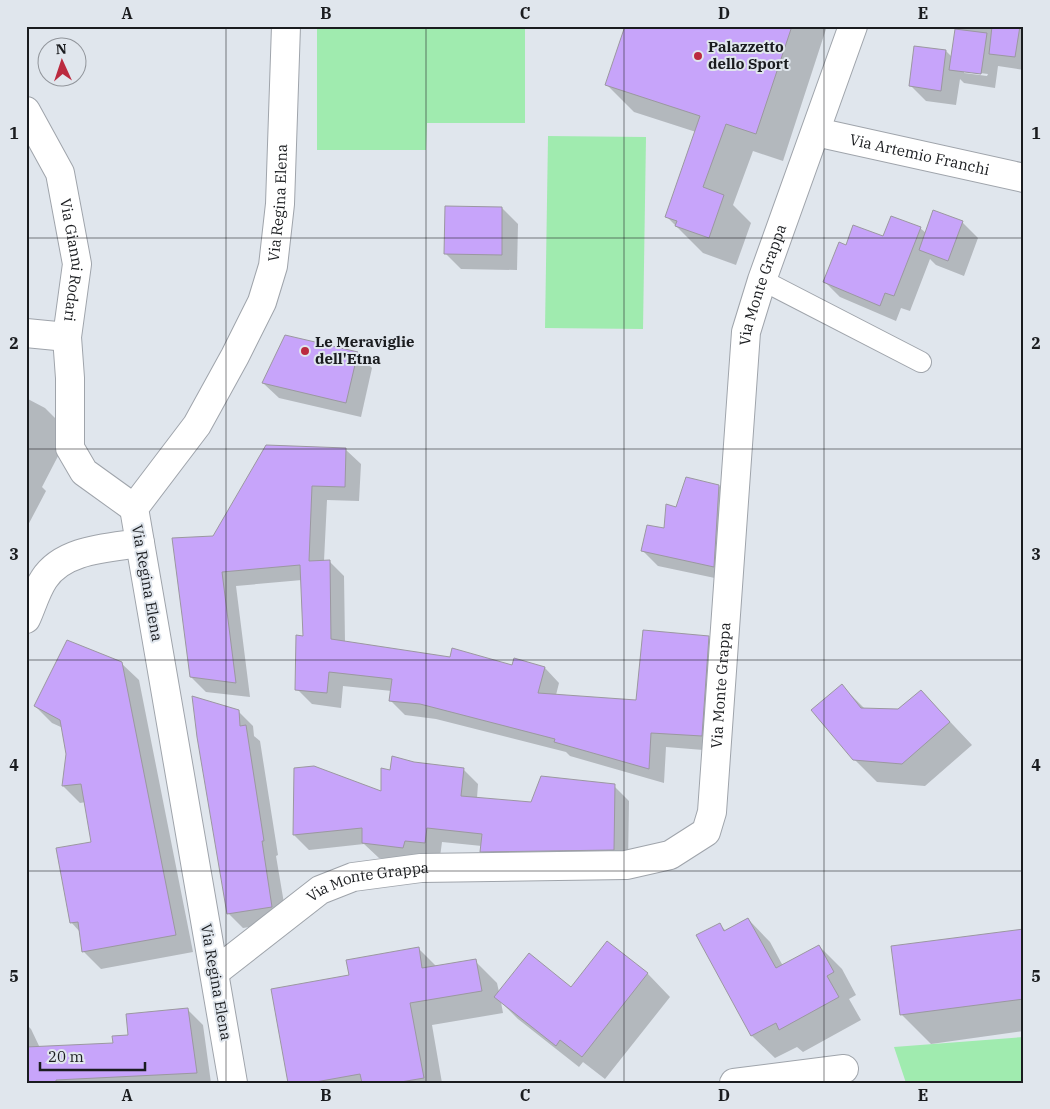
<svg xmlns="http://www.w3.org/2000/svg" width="1050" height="1109" font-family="'IBM Plex Serif',serif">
<rect width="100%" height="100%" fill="#e0e6ed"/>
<g fill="#a0ebaf">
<polygon points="317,26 525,26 525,123 427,123 426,150 317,150"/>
<polygon points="548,136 646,137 643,329 545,328"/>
<polygon points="1024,1037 1024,1083 906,1083 894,1047"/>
</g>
<g fill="#0003" fill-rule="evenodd">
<polygon points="626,26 827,26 783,161 753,151 733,205 751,223 736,265 703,253 666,216 696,132 634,112 607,85"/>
<path d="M956,26H1024V70L998,66L995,88L964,83L960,79L956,105L926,101L910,85L916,47L946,51L952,57ZM964,71L988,74L987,76L964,73Z"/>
<polygon points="502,208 518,224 517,270 461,269 445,253"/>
<polygon points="962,222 978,238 964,276 936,265 930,259 910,311 901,308 896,321 840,297 825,282 847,247 920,228 926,233"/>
<polygon points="357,353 372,368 361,417 279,398 263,383"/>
<polygon points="26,398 45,408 70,433 42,487 46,491 26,529"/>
<polygon points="346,450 361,464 359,501 327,500 324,561 329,561 344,576 345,642 512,667 545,668 559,683 556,695 638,701 708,637 723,652 716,751 666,747 664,783 570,756 566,752 436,719 405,715 390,700 392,691 343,686 341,708 312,704 297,689 304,637 302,580 236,586 250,697 206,692 191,677 214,537"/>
<polygon points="719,486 735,502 729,581 658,566 643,551 665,530 677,508"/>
<polygon points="121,663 139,680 193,952 101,969 84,952 80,932 71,922 93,843 86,802 80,803 63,786 68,754 63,728 52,723 35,706"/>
<polygon points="842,686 866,710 898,710 921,691 972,745 925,786 877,782 854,759"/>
<polygon points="238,711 253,726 254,736 260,741 278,855 276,856 287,921 243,928 228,913"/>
<polygon points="413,763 463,769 478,784 477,798 532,804 614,786 629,801 628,864 496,866 481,851 482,846 442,842 440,857 418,863 379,858 364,844 309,850 294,835 382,793 391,771"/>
<polygon points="748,919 770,942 783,966 819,946 842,969 856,995 849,999 861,1020 803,1052 797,1047 775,1058 752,1036 698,935 719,924 726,931"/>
<polygon points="1024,930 1024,1031 931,1044 902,1015"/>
<polygon points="607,943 648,974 670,997 605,1079 583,1062 579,1067 518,1019 501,1002 503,1013 432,1025 442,1083 289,1083 350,976 418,948 437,967 475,961 497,983 499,992 572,988"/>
<polygon points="187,1009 203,1025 211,1083 26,1083 26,1024 31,1029 40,1048 114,1044"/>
</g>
<g fill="#c7a4fa" stroke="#9b98a0">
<polygon points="625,26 792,26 756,134 726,124 703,187 724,195 709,238 675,226 677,221 665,217 700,116 605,85"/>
<polygon points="992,26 1020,26 1015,57 989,54"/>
<polygon points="955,29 987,33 981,74 949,70"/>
<polygon points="914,46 946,50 941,91 909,86"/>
<polygon points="445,206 502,207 502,255 444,254"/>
<polygon points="933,210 963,221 948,261 919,250"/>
<polygon points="891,216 921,227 894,296 885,293 880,306 823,282 839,242 846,245 853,225 883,236"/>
<polygon points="285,335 358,352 346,403 262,383"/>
<polygon points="266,445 346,448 345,487 312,486 309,561 330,560 331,639 450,657 452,648 512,665 514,658 545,667 538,693 636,700 643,630 709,636 702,736 651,733 649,769 554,742 555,739 420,704 389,701 392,679 329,672 327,693 295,690 296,635 303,636 300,565 222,572 236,683 190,677 172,538 213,536"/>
<polygon points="686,477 719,485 714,567 641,551 647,525 664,528 666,504 676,507"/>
<polygon points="67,640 122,662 176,935 82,952 78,922 70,923 56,848 91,842 81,784 62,786 66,754 60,720 34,706"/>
<polygon points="842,684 861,708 898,709 921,690 950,722 902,764 853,760 811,710"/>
<polygon points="192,696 239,710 240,726 246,725 264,841 262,841 272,907 227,914 197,737"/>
<polygon points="392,756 414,762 464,768 461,796 531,802 541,776 615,784 614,850 480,852 482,834 427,828 425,843 405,841 403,848 362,843 362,828 293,835 294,768 314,766 381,791 381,768 390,770"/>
<polygon points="748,918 776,968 819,945 834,972 827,976 839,997 779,1030 776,1023 751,1036 696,935 720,923 724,931"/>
<polygon points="1024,929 1024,999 900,1015 891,946"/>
<polygon points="607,941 648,973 582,1057 560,1040 556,1046 494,997 529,953 571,987"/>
<polygon points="419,947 422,968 476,959 482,991 410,1003 424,1078 395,1083 362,1083 360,1074 310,1083 288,1083 271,989 349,975 346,960"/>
<polygon points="188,1008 197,1073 56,1080 56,1083 26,1083 26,1047 113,1043 112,1036 128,1035 126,1014"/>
</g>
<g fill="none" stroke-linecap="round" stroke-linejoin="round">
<defs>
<polyline id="service" points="762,280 921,362"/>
<g id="minor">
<path id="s1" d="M26,111L60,173L77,264L67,337L70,378V448L84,472L134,508"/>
<path id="s2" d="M816,132L1024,178"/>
<polyline points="26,333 67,337"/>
<path id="s3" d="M215,972L320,890L353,877L421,868L626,865L670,855L706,832L712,812L746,332L762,280L853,26"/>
<polyline points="734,1083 844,1069"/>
</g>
<g id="tertiary">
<path d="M26,619C32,606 36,591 44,579C63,549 108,548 140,543"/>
<path id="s4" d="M233,1083L134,508L197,425L235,356L262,302L273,266L280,204L286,26"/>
</g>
</defs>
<use href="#service" stroke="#9fa4ab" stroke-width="22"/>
<use href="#minor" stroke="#9fa4ab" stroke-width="30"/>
<use href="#tertiary" stroke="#9fa4ab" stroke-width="30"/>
<use href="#service" stroke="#fff" stroke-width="20"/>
<use href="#minor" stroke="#fff" stroke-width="28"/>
<use href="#tertiary" stroke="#fff" stroke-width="28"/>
</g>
<path fill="none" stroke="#1a1c1f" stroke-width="1" stroke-opacity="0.55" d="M226,26V1083M426,26V1083M624,26V1083M824,26V1083M26,238H1024M26,449H1024M26,660H1024M26,871H1024"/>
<g fill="#bb2a3f" stroke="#e0e6ed" stroke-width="2">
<circle cx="698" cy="56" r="5"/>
<circle cx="305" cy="351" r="5"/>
</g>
<g text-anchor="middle" stroke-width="4" stroke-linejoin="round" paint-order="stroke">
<g font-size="15" font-weight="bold" fill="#1a1c1f" stroke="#e0e6ed" text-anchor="start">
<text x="708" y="52">Palazzetto<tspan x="708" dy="17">dello Sport</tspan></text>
<text x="315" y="347">Le Meraviglie<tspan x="315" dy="17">dell'Etna</tspan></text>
</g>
<g font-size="15" fill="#1a1c1f" stroke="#e0e6ed">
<text dy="5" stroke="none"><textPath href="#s2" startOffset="106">Via Artemio Franchi</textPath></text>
<text dy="5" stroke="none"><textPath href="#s4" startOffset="928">Via Regina Elena</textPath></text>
<text dy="5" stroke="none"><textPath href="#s1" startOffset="159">Via Gianni Rodari</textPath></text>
<text dy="5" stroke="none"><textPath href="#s3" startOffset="1082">Via Monte Grappa</textPath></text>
<text transform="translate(147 583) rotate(80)" y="5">Via Regina Elena</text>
<text dy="5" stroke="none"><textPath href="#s3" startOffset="678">Via Monte Grappa</textPath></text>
<text dy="5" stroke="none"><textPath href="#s3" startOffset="182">Via Monte Grappa</textPath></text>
<text transform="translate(216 982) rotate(80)" y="5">Via Regina Elena</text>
</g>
</g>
<rect width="1050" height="1109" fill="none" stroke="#e0e6ed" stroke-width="55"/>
<g transform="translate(62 62) rotate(357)"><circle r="24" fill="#e0e6ed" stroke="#91959b"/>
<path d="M0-4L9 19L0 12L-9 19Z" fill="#bb2a3f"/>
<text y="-8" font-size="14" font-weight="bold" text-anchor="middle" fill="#1a1c1f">N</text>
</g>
<path d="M40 1062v8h105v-8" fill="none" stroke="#1a1c1f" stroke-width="2.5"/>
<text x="48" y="1062" font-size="15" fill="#1a1c1f" stroke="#e0e6ed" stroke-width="4" paint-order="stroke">20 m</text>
<rect x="28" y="28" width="994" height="1054" fill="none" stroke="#1a1c1f" stroke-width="2"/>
<g font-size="16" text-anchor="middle" font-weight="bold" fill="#1a1c1f">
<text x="127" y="19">A</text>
<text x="326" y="19">B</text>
<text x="525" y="19">C</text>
<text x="724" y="19">D</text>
<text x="923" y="19">E</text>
<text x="14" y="139">1</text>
<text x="1036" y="139">1</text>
<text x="14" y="349">2</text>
<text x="1036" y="349">2</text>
<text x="14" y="560">3</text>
<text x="1036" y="560">3</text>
<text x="14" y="771">4</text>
<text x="1036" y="771">4</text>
<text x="14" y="982">5</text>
<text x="1036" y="982">5</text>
<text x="127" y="1101">A</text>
<text x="326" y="1101">B</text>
<text x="525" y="1101">C</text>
<text x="724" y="1101">D</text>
<text x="923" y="1101">E</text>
</g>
</svg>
